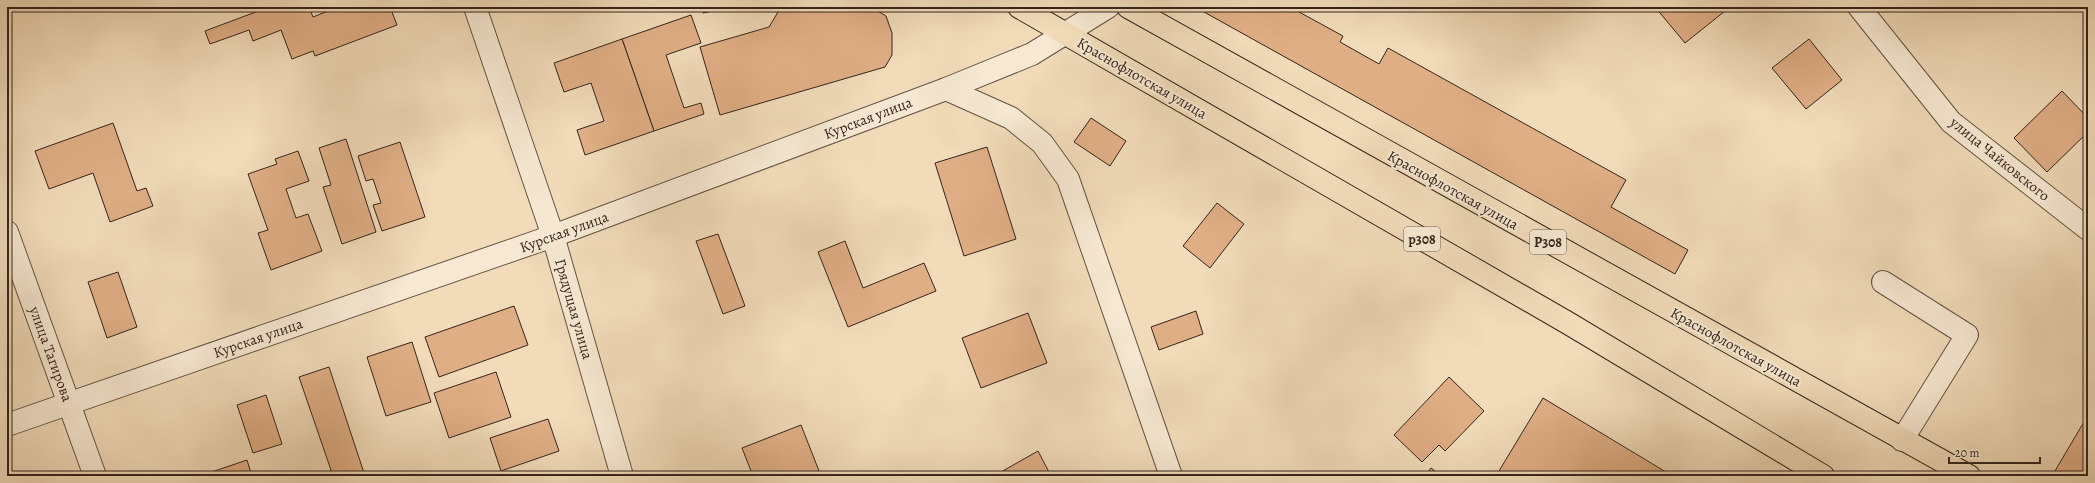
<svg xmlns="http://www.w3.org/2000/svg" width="2095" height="483" font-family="Alegreya,serif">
<rect width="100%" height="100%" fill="#f1dbb9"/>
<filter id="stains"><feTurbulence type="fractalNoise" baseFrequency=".005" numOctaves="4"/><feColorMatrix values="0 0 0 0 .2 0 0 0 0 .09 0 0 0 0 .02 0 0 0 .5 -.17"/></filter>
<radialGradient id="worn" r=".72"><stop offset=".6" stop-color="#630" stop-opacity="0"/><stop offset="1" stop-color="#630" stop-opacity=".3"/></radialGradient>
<g fill="#e0ae85" stroke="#35251d">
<polygon points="269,7 309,7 313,17 338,7 390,7 397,25 315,56 313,51 292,59 281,30 253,41 249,30 210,44 205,31"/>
<polygon points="701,7 733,7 703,13"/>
<polygon points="781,7 871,7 886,16 892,33 892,55 885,67 720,115 700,47 769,27"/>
<polygon points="1207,7 1290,7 1343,36 1340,42 1379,64 1388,48 1626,180 1611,207 1688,250 1675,274 1204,12"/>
<polygon points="1655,7 1730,7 1685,43"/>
<polygon points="691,15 701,43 666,55 684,108 701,103 704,114 654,131 622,39"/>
<polygon points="622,39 654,131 585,155 577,130 604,121 591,83 564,92 554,63"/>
<polygon points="1809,39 1842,80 1806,109 1772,68"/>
<polygon points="2062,91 2088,118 2088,132 2047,172 2014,138"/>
<polygon points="1091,118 1126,141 1110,166 1074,142"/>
<polygon points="113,123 137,191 146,188 153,206 110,222 93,173 49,189 35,151"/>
<polygon points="346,139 376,232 342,244 323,187 331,185 319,148"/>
<polygon points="400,142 425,217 382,231 373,205 381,203 373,179 366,181 358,156"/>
<polygon points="987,147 1016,239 964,256 935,163"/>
<polygon points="298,151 309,181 286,189 296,218 308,214 322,251 271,270 258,233 268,230 248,174 277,164 275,159"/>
<polygon points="1217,203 1244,224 1210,268 1183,246"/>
<polygon points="718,234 745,306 723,314 696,241"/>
<polygon points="845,241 863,288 924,263 936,291 848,327 818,252"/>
<polygon points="118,272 137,327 107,338 88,282"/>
<polygon points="514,306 528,345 439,377 425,337"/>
<polygon points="1196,311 1203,334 1159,350 1151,327"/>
<polygon points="1028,313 1047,363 981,388 962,338"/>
<polygon points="412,342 431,402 386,416 367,357"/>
<polygon points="329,367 365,476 333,476 299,377"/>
<polygon points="496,372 511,417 449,438 434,393"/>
<polygon points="1449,377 1484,411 1445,451 1439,445 1422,462 1394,435"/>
<polygon points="266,395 282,444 253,453 237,405"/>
<polygon points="1543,398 1671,475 1670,476 1496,476"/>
<polygon points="2088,415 2088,476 2052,476"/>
<polygon points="548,419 559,451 501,471 490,438"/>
<polygon points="801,425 821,476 753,476 742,448"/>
<polygon points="1038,451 1051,476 994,476"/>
<polygon points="247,460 252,476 200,476"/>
<polygon points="1431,468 1441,476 1425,476"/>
</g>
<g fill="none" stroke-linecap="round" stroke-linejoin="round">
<defs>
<g id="minor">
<polyline points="475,7 553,236 622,476"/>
<polyline points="1859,7 1951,122 2088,229"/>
<polyline points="946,89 1011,118 1042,143 1068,179 1171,476"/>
<polyline points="7,232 95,476"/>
<polyline points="1883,282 1967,335 1902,440"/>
<polyline points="7,425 553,236 946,89 1032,54 1108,7"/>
</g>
<g id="major">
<polyline points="1019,7 1568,323 1823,476"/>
<polyline points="1128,7 1969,476"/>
</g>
</defs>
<use href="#minor" stroke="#645244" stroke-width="24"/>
<use href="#major" stroke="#35251d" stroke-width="24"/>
<use href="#minor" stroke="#f6e8d2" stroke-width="22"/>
<use href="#major" stroke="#f1dbb9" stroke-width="22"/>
</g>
<g text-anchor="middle" stroke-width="4" stroke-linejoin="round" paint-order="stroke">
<g fill="#f6e8d2" stroke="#6f6053" stroke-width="1">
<rect x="1404" y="227" width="36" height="24" rx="3"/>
<rect x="1530" y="230" width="36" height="24" rx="3"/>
</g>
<g font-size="14" font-weight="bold" fill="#35251d">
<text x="1422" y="244">p308</text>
<text x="1548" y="247">P308</text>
</g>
<g font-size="15" fill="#35251d" stroke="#f6e8d2">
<text transform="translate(1142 78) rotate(30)" y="5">Краснофлотская улица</text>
<text transform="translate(868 118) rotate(-21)" y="5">Курская улица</text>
<text transform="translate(2000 159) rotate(39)" y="5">улица Чайковского</text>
<text transform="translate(1453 190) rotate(29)" y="5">Краснофлотская улица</text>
<text transform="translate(564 232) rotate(-20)" y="5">Курская улица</text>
<text transform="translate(574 309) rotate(74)" y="5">Грядущая улица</text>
<text transform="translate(258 338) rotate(-19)" y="5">Курская улица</text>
<text transform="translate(1736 347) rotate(29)" y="5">Краснофлотская улица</text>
<text transform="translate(51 354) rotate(70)" y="5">улица Тагирова</text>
</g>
</g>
<rect width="2095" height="483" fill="none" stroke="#f1dbb9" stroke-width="24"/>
<rect x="8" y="8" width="2079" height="467" fill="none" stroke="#35251d" stroke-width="2"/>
<rect x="12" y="12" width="2071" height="459" fill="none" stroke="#35251d"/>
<path d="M1949 457v6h91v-6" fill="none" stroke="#35251d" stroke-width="2"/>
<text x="1955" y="457" font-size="12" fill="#35251d" stroke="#f6e8d2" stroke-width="3" paint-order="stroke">20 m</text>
<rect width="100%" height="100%" filter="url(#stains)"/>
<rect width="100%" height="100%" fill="url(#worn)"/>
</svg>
